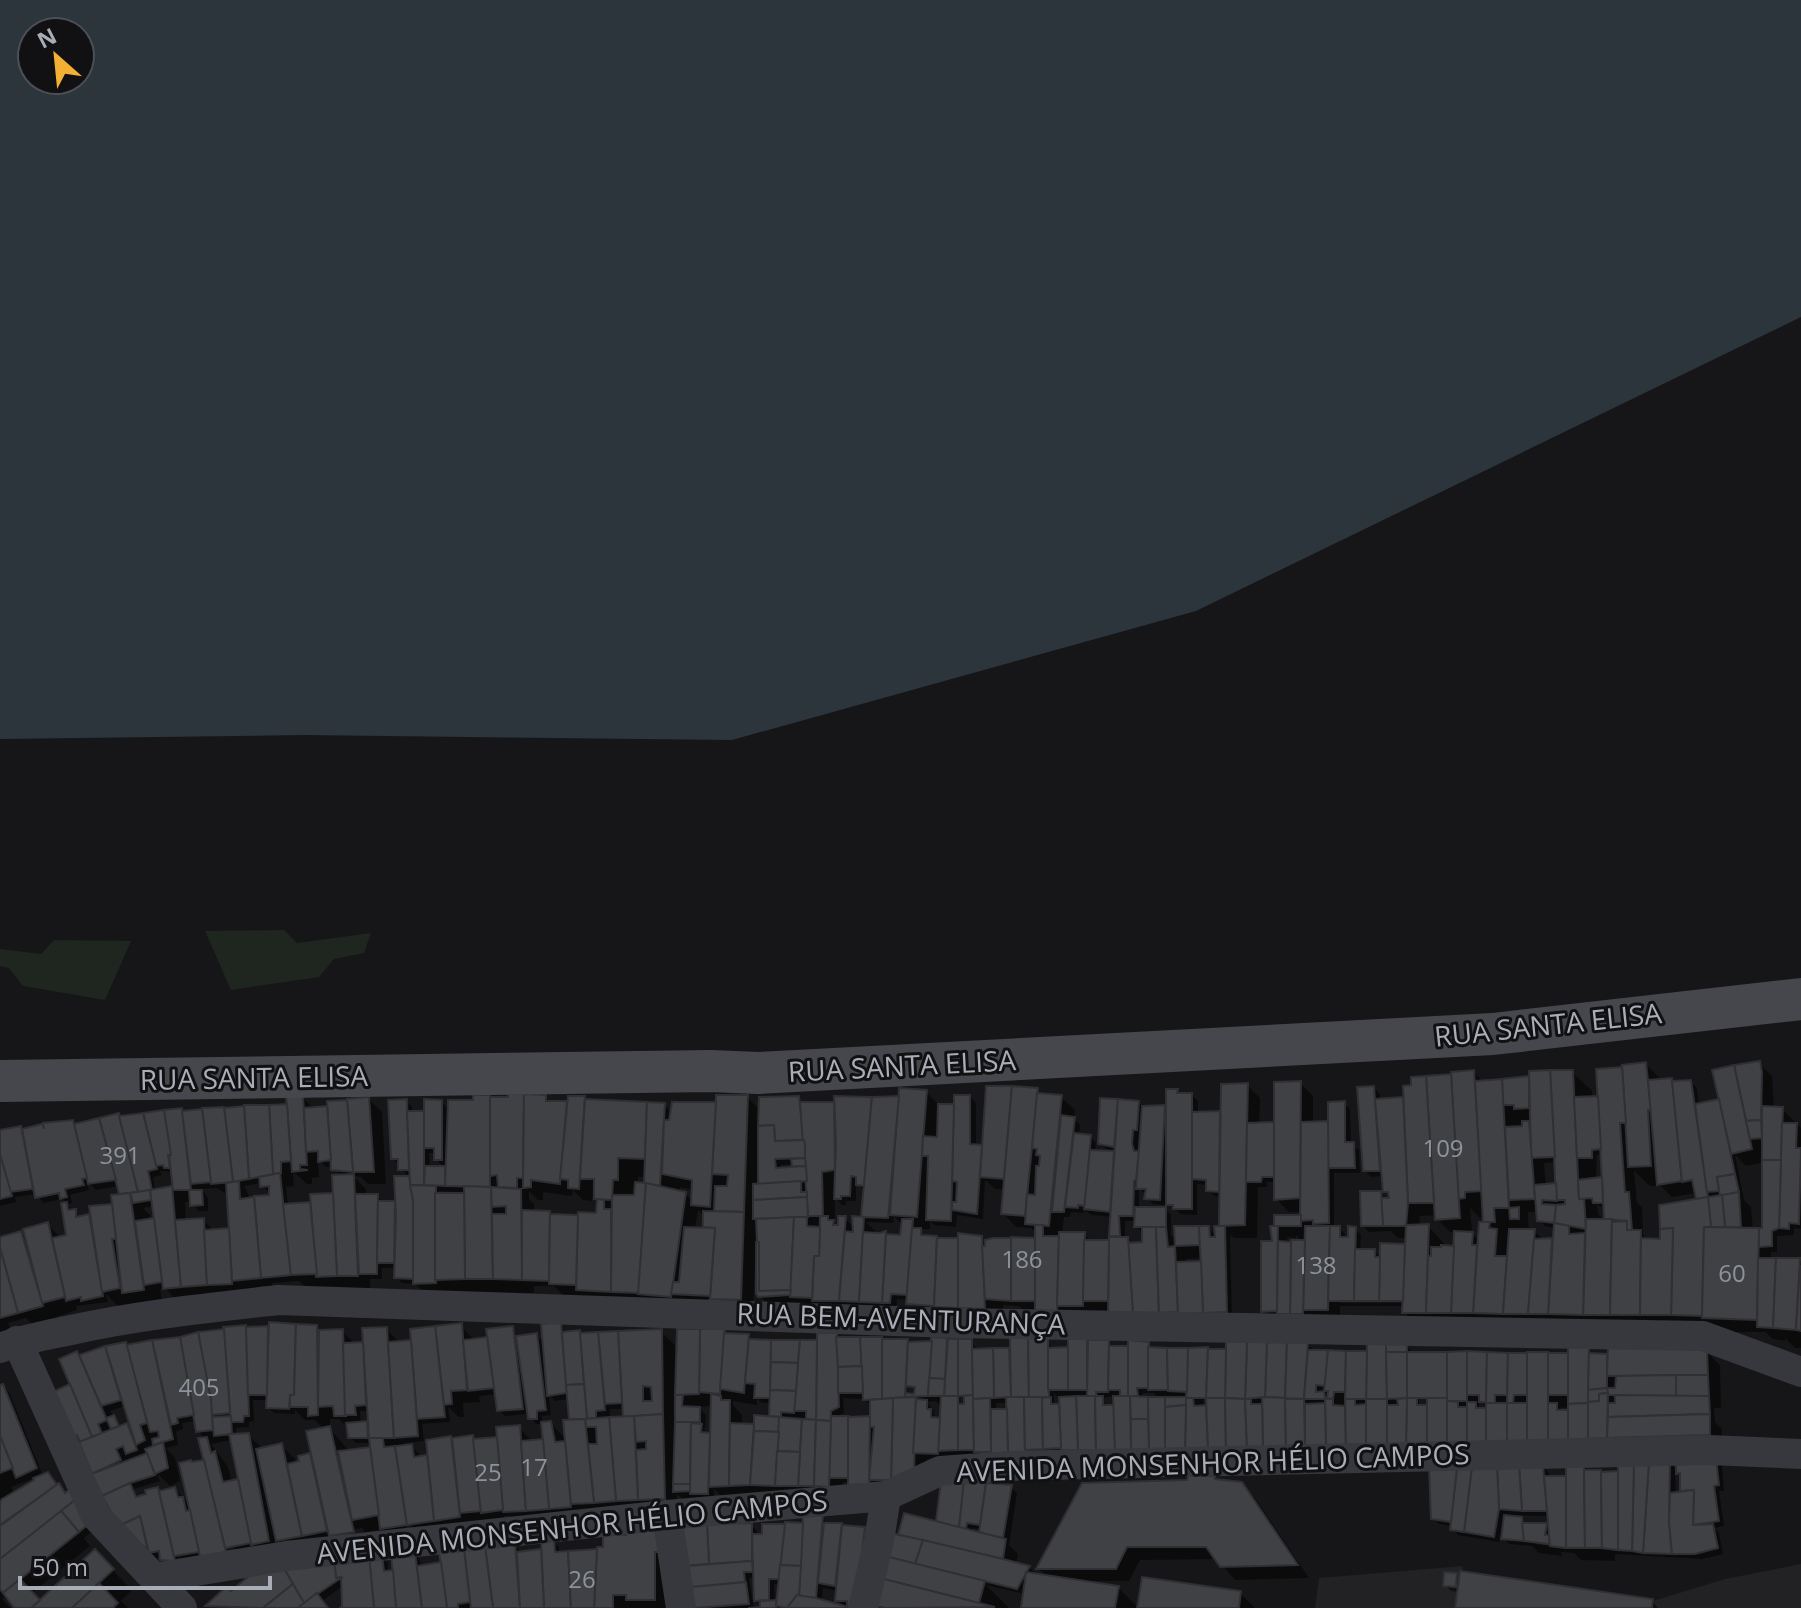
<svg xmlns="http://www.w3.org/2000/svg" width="1801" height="1608" font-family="'Open Sans',sans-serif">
<rect width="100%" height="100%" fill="#161618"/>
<polygon fill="#222225" points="1801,1564 1801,1608 1315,1608 1319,1578 1463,1566 1462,1575 1653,1601 1725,1579"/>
<g fill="#1e261f">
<polygon points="284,930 297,943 371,933 364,953 334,959 319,977 231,990 205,931"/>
<polygon points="54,940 131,941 105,1000 23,986 9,968 0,966 0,949 41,954"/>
</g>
<path fill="#2c353c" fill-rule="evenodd" d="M0,0H1801V317L1196,611L732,740L304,735L0,739ZM32,32H80V80H32Z"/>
<g fill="#0007" fill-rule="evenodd">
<path d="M1759,1063L1772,1076L1774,1108L1782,1109L1801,1128V1229L1794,1228V1235L1777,1236V1252H1771V1260L1801,1262V1348H1795L1785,1338V1341L1773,1339L1765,1332H1424L1404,1312V1306H1340V1322L1276,1325L1263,1311L1275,1243L1276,1217H1303V1212H1289L1276,1199V1182H1267V1187H1258L1257,1238H1234L1230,1235L1232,1317L1026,1313L1019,1306L1003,1305L1004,1328L914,1309L909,1300L897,1299L896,1308L805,1309L799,1303L766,1302L758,1293L761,1244L756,1239L753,1313L571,1304L554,1286H534V1293L465,1292L428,1296L415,1284L402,1283L396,1277V1268H382V1279H370V1288H306L299,1281L272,1283L273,1291L178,1302L165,1288L160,1289L163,1309L123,1311L106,1294L108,1302L76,1306L77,1310L33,1325L26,1318L8,1323L11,1330L0,1334V1239L21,1233L28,1240L47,1224L60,1237H68L66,1204L81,1218L88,1216L93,1222L91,1208L114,1205L122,1196L119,1186L96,1190L90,1184H87L89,1190L70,1195L72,1203L68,1204L63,1199L43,1203L37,1194L15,1197L16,1202L0,1206V1133L72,1122L76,1126L121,1118L244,1107L289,1106L302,1097L314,1109L329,1107V1103L369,1099L382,1112L386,1184H368L361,1177L353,1176L366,1189V1196H377L384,1203H397L409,1178L393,1158L406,1101L412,1107V1113H426L441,1102L450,1110L510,1099V1096L545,1097L551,1103H569L584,1098L587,1101L664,1105L672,1113L747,1097L760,1110L798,1098L804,1104H836L898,1098L926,1092L940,1106H956L970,1097L976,1103V1146L984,1147L988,1088L1037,1090L1042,1096L1061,1097L1075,1110L1074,1118L1080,1125L1079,1136H1090L1096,1143L1095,1152L1115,1154V1151L1106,1149L1100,1143L1102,1100L1139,1103L1144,1108L1164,1107L1168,1111L1177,1091L1181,1095H1192L1198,1101V1113H1219L1222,1116L1247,1085L1260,1098L1259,1125L1273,1124L1300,1083L1313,1096V1123H1331L1344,1103L1350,1109L1351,1144L1359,1150L1360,1173H1334V1228H1339L1345,1234V1239L1350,1240L1355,1229L1361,1235L1360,1251H1374L1382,1259V1245L1407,1246V1238H1398L1391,1231L1369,1232L1363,1226L1380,1193L1387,1200L1391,1196L1385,1191L1384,1176L1371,1177L1365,1171L1374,1088L1380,1094V1100L1405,1099L1450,1076L1454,1079L1474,1072L1484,1083L1572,1072L1592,1091V1098H1600L1598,1070L1646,1064L1662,1081L1691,1082L1697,1088L1699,1105L1721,1101ZM429,1153H436V1159L445,1168H430ZM1597,1155H1603L1604,1179L1596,1180ZM1735,1155L1746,1166L1764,1162V1230H1753L1751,1207L1744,1200ZM318,1159L326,1167L333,1166L340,1176L335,1195L313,1204L288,1205L286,1187L294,1186L293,1174H296L307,1184H312V1178L319,1177ZM1557,1162L1558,1185L1546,1186L1544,1163ZM794,1164V1168L781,1169L780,1165ZM160,1171L172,1172L174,1187L155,1191L153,1177L162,1175ZM1634,1171L1650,1186H1661L1672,1197L1697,1193L1700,1200L1662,1241H1649L1643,1235L1642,1207L1637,1203ZM638,1177H646L650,1186L637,1184ZM816,1178V1182L769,1185ZM985,1180L995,1189L1005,1190L1003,1213L1016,1227L1031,1228L1037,1234V1243L1013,1240L984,1242L981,1238L960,1241L926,1238L918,1229H930V1221L934,1225L956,1227L957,1215L983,1219ZM856,1182L864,1191L863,1219L854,1228L845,1218L839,1229L835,1224V1197L842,1205H846V1201H856ZM261,1183L268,1192L271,1191V1197L251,1200L244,1186ZM1197,1184L1208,1185V1190L1214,1196L1221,1197V1228L1216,1236L1209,1228L1177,1240L1171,1235V1215L1165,1209H1139V1189L1147,1194V1198L1153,1204L1165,1205V1201L1181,1214L1197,1215ZM593,1186H596L598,1215L552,1216L549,1213H534V1204L529,1200V1191L538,1200H543V1192L572,1196L573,1190L583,1200L592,1201ZM680,1187L694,1190L693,1201L685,1194L680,1192ZM217,1188L229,1196L231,1230L214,1231L203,1220L186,1221L185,1202H191L198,1211H208V1198L202,1189ZM438,1191L460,1192V1195H443ZM1597,1205L1605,1208L1606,1223L1598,1214ZM154,1206L156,1220L150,1221V1215L143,1208ZM1470,1208L1480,1218L1485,1217L1489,1224L1480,1241L1469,1231L1472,1230ZM698,1210L705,1217V1230L695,1229ZM1084,1210L1092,1215L1112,1217L1111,1235L1115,1239L1111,1243L1092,1242L1084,1234H1062L1064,1217H1070L1071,1212L1084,1213ZM1528,1212H1538L1539,1220L1545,1226L1555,1228L1554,1240H1544L1534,1231H1529ZM1437,1215V1219L1450,1232H1456V1248H1448L1428,1226H1419L1420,1216ZM894,1216L903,1226L902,1237L886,1233L876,1235V1232L866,1222L893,1223ZM1125,1221H1137L1136,1226L1142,1232L1144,1244L1133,1245L1125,1239ZM1296,1235L1303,1242L1290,1243L1286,1237L1296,1238ZM980,1245H984L985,1272ZM1202,1258L1203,1263H1189L1185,1259ZM1341,1299H1412V1303H1341Z"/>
<path d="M560,1324L566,1333L579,1332L582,1335L661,1332L675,1345V1360L724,1330L729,1335L749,1336L754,1342H818L836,1335L840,1339L933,1343V1339L971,1341L978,1351L1011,1350L1047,1340L1053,1350L1070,1349L1087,1340L1108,1342L1114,1348H1130L1148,1343L1153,1349L1208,1351L1286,1343L1307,1344L1313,1350L1348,1353L1406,1346L1412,1352L1466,1353L1567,1355L1588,1350L1594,1355L1609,1356L1707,1352L1720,1365L1721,1408H1714L1715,1422L1722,1429V1447L927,1459L926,1485L871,1490V1480L867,1476L842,1483V1499H724L714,1489V1499L688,1504L677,1494V1511L583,1509L584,1519L519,1525L510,1516H504L506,1537L429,1544L402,1517L399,1520L417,1538L395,1541L383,1529L368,1532L373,1551L291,1554L279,1542L281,1554L236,1552L235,1548H228L209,1553L189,1568L178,1556L180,1566H168L162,1557L156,1558L151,1553L147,1555L70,1437L76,1354L80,1357L106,1348L180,1338L226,1329L316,1327L320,1332L342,1331L355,1344H362L386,1329L400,1343L413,1342L434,1328L438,1332L461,1326L474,1340L489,1339L512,1328L518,1338L537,1336L544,1343ZM1205,1360H1209L1207,1408H1203ZM904,1384L917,1386L916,1396L903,1395ZM1054,1393L1061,1400L1062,1409L1054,1403ZM1142,1393H1154L1160,1399L1143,1398ZM497,1394L499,1410L505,1416L529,1414L536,1424H542V1416L551,1415L549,1395L555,1401L569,1399L571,1418L574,1421L567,1440L550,1423L542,1442H532L519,1427L499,1438L476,1441L472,1437L452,1440L450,1438L430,1456L422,1457L411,1446L405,1447V1443L424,1441L422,1424L450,1422L448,1407L459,1417H464L463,1403L480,1402L479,1396ZM957,1394H966V1406H957ZM1115,1396L1116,1407H1108L1101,1398ZM1427,1397L1428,1407H1419V1398ZM843,1398L864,1399L872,1406V1421L869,1418H835L844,1413ZM1479,1398L1490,1410L1479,1408ZM757,1399L762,1403H772L771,1415L775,1419L756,1429L753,1426L742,1425V1415L733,1405V1401L757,1405ZM253,1400H269L268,1407L274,1413L295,1414V1410L305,1420H315L324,1429L314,1460L309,1455L296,1464L295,1459L282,1446L263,1449L248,1435L237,1436L236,1428L249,1427V1422L254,1421ZM936,1401L943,1409L942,1420H936L932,1408L926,1402ZM996,1403H1009L1006,1411H996ZM125,1406L129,1424L121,1427L110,1411ZM712,1406V1438L703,1428H705L706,1415L698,1407ZM1570,1407L1567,1412L1559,1408ZM610,1409H625V1419H610ZM360,1411H370L371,1428L366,1423L361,1424ZM330,1419H339L349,1429L350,1437L356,1443H372V1448L350,1452L330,1429ZM196,1421L198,1431L206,1439V1462L190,1505L175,1489L160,1492L158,1490L138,1498L134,1489L160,1481L157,1473L170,1486L180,1481L175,1458L166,1448L178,1445L176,1431L183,1429L182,1423ZM232,1440L240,1480L232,1482L228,1467L211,1444ZM363,1528L364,1532L342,1536V1532Z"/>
<path d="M3,1386L9,1392L43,1476L47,1474L95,1529L84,1538L90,1546L32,1593L40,1603L95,1552L132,1590L121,1601L128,1608H18L7,1594L2,1599L10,1608H0V1503L3,1501L0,1498V1387ZM35,1478L37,1481L15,1494L11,1487Z"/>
<path d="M1715,1460L1722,1466L1724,1491H1719L1724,1526L1714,1528L1719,1533L1723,1554L1702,1559L1615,1554V1561L1581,1560L1574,1553L1561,1552L1562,1556L1539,1553L1532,1546L1509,1544L1501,1535L1499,1542L1458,1535L1452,1529L1453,1526L1439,1524L1433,1518L1543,1467L1549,1473V1478H1565L1583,1465L1590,1472L1602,1474L1669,1462L1678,1471ZM1675,1471L1682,1478L1681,1495H1676ZM1509,1515L1549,1516L1551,1530L1546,1525H1528L1521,1519L1509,1518ZM1535,1540L1560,1543L1559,1547L1535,1544Z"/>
<path d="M1214,1478L1218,1481L1241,1484L1255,1498L1309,1578L1235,1580L1217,1559L1140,1560L1129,1581H1092V1584L1118,1587L1138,1608H1023L1025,1594L986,1585L1009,1608H879L875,1604L904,1538L943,1525V1483L1011,1487L1017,1493L1009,1545L1018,1554L1016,1564L1029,1567L1034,1573L1033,1575L1047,1577L1038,1568L1189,1482ZM973,1528L981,1529L980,1535L972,1533Z"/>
<path d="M822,1517L828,1526L864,1529L870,1535L861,1608H846L837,1600L838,1591L823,1588L822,1601L844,1608H763L756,1600L755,1577L749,1578L754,1608H695L687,1566L751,1525L757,1531V1536L805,1525ZM774,1584H780L777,1606H775Z"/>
<polygon points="659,1530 677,1608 343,1608 343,1586 322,1601 329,1608 208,1606 226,1590 231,1594 382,1557 388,1563 388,1572 395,1572 414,1554 420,1560 421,1567 443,1564 442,1554 515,1544 521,1554 543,1551 553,1541 559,1547 559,1554 599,1550 628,1537"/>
<polygon points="1456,1575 1461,1580 1652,1601 1658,1608 1457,1608 1459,1592 1451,1591 1445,1585"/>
<polygon points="1240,1593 1255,1608 1139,1608"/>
</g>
<g fill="#404145" stroke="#303034" stroke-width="2" fill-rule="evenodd">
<polygon points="1760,1061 1762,1072 1761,1120 1746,1121 1734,1065"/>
<polygon points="1646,1062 1651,1110 1648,1110 1651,1166 1628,1167 1622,1065"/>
<polygon points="1734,1065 1752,1149 1731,1154 1712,1070"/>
<polygon points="1622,1067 1626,1123 1620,1123 1625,1192 1629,1192 1632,1230 1627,1230 1627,1221 1604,1219 1596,1069"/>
<polygon points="1474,1070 1482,1191 1465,1192 1465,1198 1458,1199 1451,1072"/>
<polygon points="1550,1070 1573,1070 1579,1199 1584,1198 1586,1229 1554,1223 1556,1205 1565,1204 1565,1200 1556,1200"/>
<polygon points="1550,1070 1555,1157 1531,1158 1529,1071"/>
<polygon points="1451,1074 1460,1218 1435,1220 1426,1076"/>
<polygon points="1426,1076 1434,1203 1408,1203 1403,1086 1411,1085 1411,1077"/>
<polygon points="1529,1076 1529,1108 1514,1109 1514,1105 1503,1105 1502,1079"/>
<polygon points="1672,1078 1682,1181 1657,1185 1648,1080"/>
<polygon points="1502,1079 1509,1208 1494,1208 1495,1222 1483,1222 1475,1081"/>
<polygon points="1691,1080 1708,1197 1696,1199 1692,1180 1682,1182 1672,1081"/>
<polygon points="1301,1081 1300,1198 1274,1200 1274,1082"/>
<polygon points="1248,1083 1245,1225 1219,1226 1221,1084"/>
<polygon points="986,1086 1012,1086 1004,1179 980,1177"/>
<polygon points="1012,1086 1038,1088 1025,1216 1001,1214"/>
<polygon points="1374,1086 1380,1171 1363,1171 1357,1087"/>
<polygon points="899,1088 927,1090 917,1217 890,1215"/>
<polygon points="1166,1089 1178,1089 1177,1093 1192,1093 1192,1209 1173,1209 1173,1205 1166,1205"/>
<polygon points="1037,1093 1062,1095 1049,1226 1025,1224 1027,1194 1035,1195 1036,1166 1039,1166 1040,1156 1036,1155 1037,1149 1032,1148"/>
<polygon points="508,1094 524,1094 523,1178 517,1178 517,1188 498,1187 497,1175 490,1176 490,1097 508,1097"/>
<polygon points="524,1094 546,1095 546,1101 567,1101 560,1184 531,1180 531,1187 523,1188"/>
<polygon points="303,1095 307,1165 300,1165 300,1169 308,1170 292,1172 286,1096"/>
<polygon points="473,1095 490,1095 490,1187 445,1186 448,1100 473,1100"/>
<polygon points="716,1095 748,1095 744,1212 714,1211 715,1186 727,1186 728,1175 712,1174"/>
<polygon points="954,1095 970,1095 970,1144 982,1145 977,1214 952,1210 952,1202 956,1202 957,1182 952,1181"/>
<polygon points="568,1096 585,1096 579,1189 568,1188 568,1180 560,1179"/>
<polygon points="799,1096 804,1140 775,1141 774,1125 758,1126 759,1097"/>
<polygon points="834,1096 872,1097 864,1186 856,1185 856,1177 851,1176 850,1196 841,1196 841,1199 834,1199 836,1143"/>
<polygon points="899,1096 888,1218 861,1217 872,1097"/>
<polygon points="1598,1096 1601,1149 1592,1150 1592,1158 1577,1158 1574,1097"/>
<polygon points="369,1097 374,1172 353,1172 347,1099"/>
<polygon points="1403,1097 1408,1203 1406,1226 1383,1226 1381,1198 1389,1198 1388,1192 1383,1192 1375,1099"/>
<polygon points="1100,1098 1118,1099 1114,1147 1098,1144"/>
<polygon points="407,1099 409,1170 398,1170 398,1159 391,1159 388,1100"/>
<polygon points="424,1099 442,1100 442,1160 434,1160 434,1148 424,1148"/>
<polygon points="585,1099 647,1102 645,1159 618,1158 618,1180 613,1180 612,1200 594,1199 594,1179 580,1179"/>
<polygon points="1118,1099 1139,1101 1137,1130 1133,1130 1132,1144 1134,1151 1139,1151 1136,1180 1134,1181 1133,1216 1119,1216 1120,1236 1109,1236"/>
<polygon points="1719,1099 1735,1174 1717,1177 1719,1191 1707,1192 1695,1104"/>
<polygon points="347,1100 353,1172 331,1170 327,1101"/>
<polygon points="1345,1101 1345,1142 1354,1142 1355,1168 1328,1168 1328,1102"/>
<polygon points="647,1102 665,1103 660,1186 644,1183"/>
<polygon points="672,1102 716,1102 710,1207 691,1205 692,1180 662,1174 664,1120 669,1120"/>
<polygon points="800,1102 834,1102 835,1170 822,1172 823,1216 808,1216"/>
<polygon points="287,1104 291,1161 281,1162 281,1173 273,1174 269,1105"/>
<polygon points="938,1104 954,1104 951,1221 926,1220 928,1156 922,1156 923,1136 937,1137"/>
<polygon points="244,1105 269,1105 273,1174 249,1179"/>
<polygon points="1165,1105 1160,1200 1144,1199 1146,1189 1136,1189 1142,1106"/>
<polygon points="244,1106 249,1179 233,1182 224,1108"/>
<polygon points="327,1106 331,1160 318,1162 318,1151 306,1152 304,1108"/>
<polygon points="1762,1106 1783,1107 1781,1160 1762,1160"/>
<polygon points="224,1107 233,1182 211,1184 202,1108"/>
<polygon points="182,1108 191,1190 173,1190 164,1110"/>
<polygon points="202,1109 211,1182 191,1184 182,1111"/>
<polygon points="164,1110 171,1155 168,1155 170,1168 164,1168 163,1165 156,1166 143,1113"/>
<polygon points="407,1111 424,1111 424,1185 410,1185"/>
<polygon points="1220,1111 1219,1192 1206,1191 1206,1180 1192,1179 1192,1112"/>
<polygon points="119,1113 129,1150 138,1192 119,1194 99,1118"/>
<polygon points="143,1113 157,1169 148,1171 152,1190 138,1192 119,1116"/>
<polygon points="1061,1115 1075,1117 1064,1212 1052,1212"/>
<polygon points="99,1118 116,1180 88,1184 74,1124"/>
<polygon points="73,1120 87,1178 82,1179 84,1185 65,1189 67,1197 60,1199 59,1193 35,1198 22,1129 42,1124 44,1129 43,1123"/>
<polygon points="1761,1120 1762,1138 1750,1139 1746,1121"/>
<polygon points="1328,1121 1329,1223 1313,1224 1313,1220 1300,1221 1301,1122"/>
<polygon points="1522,1121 1529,1121 1535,1199 1509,1200 1505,1127 1522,1126"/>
<polygon points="1274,1122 1274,1177 1262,1177 1261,1182 1246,1182 1247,1123"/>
<polygon points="1782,1123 1797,1123 1796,1148 1801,1148 1799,1224 1789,1223 1789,1229 1779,1228"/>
<polygon points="774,1125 775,1141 804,1140 805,1144 805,1158 775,1159 776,1168 806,1166 807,1181 758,1184 758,1126"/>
<polygon points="21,1126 33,1189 10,1192 0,1156 0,1130"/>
<polygon points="1074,1133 1091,1135 1085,1206 1078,1205 1078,1208 1065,1207"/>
<polygon points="1090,1150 1114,1151 1110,1212 1084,1209"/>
<polygon points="0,1154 12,1196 0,1199"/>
<polygon points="805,1158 806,1166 792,1166 791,1159"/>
<polygon points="1762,1160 1781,1160 1779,1228 1772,1231 1772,1246 1759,1247 1759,1228 1762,1228"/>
<polygon points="425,1166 445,1166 445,1186 424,1185"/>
<polygon points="280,1173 291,1275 261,1278 254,1196 269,1195 269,1186 260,1187 259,1177"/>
<polygon points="354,1174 358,1276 337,1276 332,1175"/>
<polygon points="1735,1174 1739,1192 1720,1196 1717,1177"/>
<polygon points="394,1176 409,1176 413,1200 413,1279 394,1278 396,1215"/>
<polygon points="1602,1177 1603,1203 1593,1203 1592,1198 1579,1199 1578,1180"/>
<polygon points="239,1181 240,1199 254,1197 261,1278 232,1281 226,1183"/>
<polygon points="801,1181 801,1192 807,1192 807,1197 753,1200 753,1184"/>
<polygon points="635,1182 646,1183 639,1293 611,1292 612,1195 634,1195"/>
<polygon points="646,1183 686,1192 671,1297 638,1294"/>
<polygon points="1556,1183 1557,1201 1542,1200 1542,1204 1556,1205 1554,1223 1537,1221 1534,1185"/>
<polygon points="410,1185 436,1186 436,1283 413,1284 413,1200"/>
<polygon points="172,1186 181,1287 163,1289 150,1190"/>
<polygon points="464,1186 491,1187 493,1279 465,1279"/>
<polygon points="491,1187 521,1189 522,1280 493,1279 492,1214 506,1214 506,1206 492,1207"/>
<polygon points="150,1190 151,1200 133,1203 130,1193"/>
<polygon points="189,1190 202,1190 203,1205 190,1206"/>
<polygon points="1360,1191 1381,1191 1383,1226 1361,1226"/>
<polygon points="1739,1192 1741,1227 1725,1227 1722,1195"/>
<polygon points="130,1193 144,1290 122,1293 111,1195"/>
<polygon points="333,1193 337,1276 316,1277 310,1194"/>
<polygon points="435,1193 464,1193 465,1279 435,1280"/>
<polygon points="355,1194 378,1194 377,1274 359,1274"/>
<polygon points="1722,1195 1725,1227 1711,1227 1708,1197"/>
<polygon points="807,1197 808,1217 753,1219 753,1200"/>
<polygon points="1708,1197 1711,1227 1704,1227 1702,1316 1671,1315 1673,1228 1660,1229 1659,1205"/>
<polygon points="597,1199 604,1200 604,1209 611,1209 611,1292 576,1290 578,1212 596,1213"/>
<polygon points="378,1201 395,1201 394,1263 377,1263"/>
<polygon points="67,1202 68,1210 76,1209 76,1217 89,1214 103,1296 81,1301 81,1297 66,1301 52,1238 66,1235 61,1203"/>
<polygon points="310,1202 317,1274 291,1275 283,1204"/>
<polygon points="112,1204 116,1239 112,1239 120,1288 102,1292 89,1206"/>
<polygon points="1135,1207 1166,1207 1166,1227 1134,1227"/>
<polygon points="1519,1207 1519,1219 1510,1219 1509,1208"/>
<polygon points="522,1210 550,1211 549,1281 522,1280"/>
<polygon points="703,1211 744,1212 741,1300 710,1299 715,1228 703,1227"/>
<polygon points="550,1214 578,1215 576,1285 549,1284"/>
<rect x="1274" y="1215" width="27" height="11"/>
<polygon points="820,1216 828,1216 828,1220 834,1220 833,1225 838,1225 838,1216 846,1216 839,1301 812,1301 814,1256 819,1256"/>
<polygon points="852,1216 864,1217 859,1302 839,1301 845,1231 853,1232"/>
<polygon points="794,1217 791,1290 759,1291 756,1219"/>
<polygon points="794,1217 807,1217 807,1226 820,1227 819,1256 814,1256 812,1298 790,1297"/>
<polygon points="154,1218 162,1282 144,1285 135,1221"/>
<polygon points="204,1218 207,1285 181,1287 175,1220"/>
<polygon points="902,1219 913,1219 907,1295 891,1294 890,1303 882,1303 886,1234 900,1235"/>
<polygon points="1586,1219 1612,1219 1610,1315 1583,1315"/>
<polygon points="1627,1221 1627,1230 1641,1230 1640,1315 1610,1315 1612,1222"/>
<polygon points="48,1222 65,1297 42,1303 23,1229"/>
<polygon points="1479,1222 1490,1222 1489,1228 1497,1229 1495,1256 1507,1256 1503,1314 1473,1313"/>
<polygon points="1554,1223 1569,1226 1569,1234 1585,1233 1583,1315 1548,1314"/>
<polygon points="1429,1224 1426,1313 1402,1313 1406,1225"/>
<polygon points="1035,1225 1043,1225 1043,1236 1059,1236 1057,1311 1035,1310"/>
<polygon points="1174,1226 1199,1226 1200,1245 1175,1246"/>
<polygon points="1199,1226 1209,1226 1210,1237 1215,1237 1214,1226 1225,1226 1227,1312 1203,1313"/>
<polygon points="1270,1226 1278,1226 1277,1311 1261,1312 1261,1241 1272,1241"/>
<polygon points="1305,1226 1330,1226 1328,1310 1303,1310"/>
<polygon points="1330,1226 1340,1226 1340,1237 1348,1237 1348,1226 1356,1227 1354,1301 1328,1301"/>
<polygon points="684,1227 715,1228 710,1296 671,1294 673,1282 679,1282"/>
<polygon points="1142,1227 1156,1227 1159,1315 1133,1316 1128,1243 1142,1242"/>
<polygon points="1156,1227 1166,1227 1168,1247 1175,1246 1178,1312 1159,1313"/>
<polygon points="1704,1227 1759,1228 1757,1320 1702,1318"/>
<polygon points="229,1228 232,1284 207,1285 204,1230"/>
<polygon points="912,1228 921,1228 921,1235 937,1236 934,1306 906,1304"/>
<polygon points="1673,1228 1671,1315 1640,1315 1641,1238 1660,1239 1660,1229"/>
<polygon points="1509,1229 1535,1229 1528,1314 1503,1314"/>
<polygon points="21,1231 43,1306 18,1313 0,1248 0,1237"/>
<polygon points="886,1231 882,1303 859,1302 863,1232 880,1233"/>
<polygon points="1454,1231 1473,1232 1472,1245 1477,1245 1473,1313 1451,1313"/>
<polygon points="1059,1232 1085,1232 1083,1306 1057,1306"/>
<polygon points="958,1233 982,1236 985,1309 958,1308"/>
<polygon points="1011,1237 1035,1238 1035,1301 1011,1301"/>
<polygon points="1109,1237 1128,1237 1133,1314 1108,1314"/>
<polygon points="937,1238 958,1238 958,1308 934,1307"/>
<polygon points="993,1238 1011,1238 1011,1301 985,1299 982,1246 985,1246 985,1240"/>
<polygon points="1552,1238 1548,1314 1528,1314 1534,1239"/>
<polygon points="1084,1240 1109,1240 1108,1301 1083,1301"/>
<polygon points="1291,1240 1305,1240 1303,1314 1290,1314"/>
<polygon points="1278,1241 1291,1242 1290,1314 1277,1314"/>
<polygon points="756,1242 759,1242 759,1291 791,1290 790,1295 758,1297 756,1294"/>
<polygon points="1380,1243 1405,1244 1403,1301 1379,1301"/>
<polygon points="1441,1245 1454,1246 1451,1313 1426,1313 1428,1256 1431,1256 1431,1247 1441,1247"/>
<polygon points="0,1248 18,1313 0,1318"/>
<polygon points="1355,1249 1375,1249 1375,1257 1380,1257 1379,1301 1354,1301"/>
<polygon points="1758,1258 1776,1258 1773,1328 1757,1327"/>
<polygon points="1776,1258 1800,1258 1796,1330 1773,1328"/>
<polygon points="1201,1261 1203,1313 1178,1313 1176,1262"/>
<polygon points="1800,1266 1801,1266 1801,1331 1796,1330"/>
<polygon points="269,1322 296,1324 294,1395 290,1395 289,1409 266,1408"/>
<polygon points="561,1322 567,1393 547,1396 541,1324"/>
<polygon points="462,1323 467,1390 451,1391 452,1404 444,1405 435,1326"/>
<polygon points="296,1324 317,1325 318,1415 308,1416 308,1407 290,1407 290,1395 294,1395"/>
<polygon points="246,1325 249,1416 244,1416 243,1422 231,1422 223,1327"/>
<polygon points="268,1326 267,1395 248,1395 246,1327"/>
<polygon points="435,1326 445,1417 417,1419 410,1329"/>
<polygon points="513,1326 523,1409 497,1411 486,1329"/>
<polygon points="387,1327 394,1438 369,1438 362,1328"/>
<polygon points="725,1328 720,1394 699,1392 700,1329"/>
<polygon points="224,1329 230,1413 212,1415 198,1332"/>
<polygon points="343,1329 346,1416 334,1416 333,1406 318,1407 319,1330"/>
<path d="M662,1329L663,1414L623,1417L618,1331ZM643,1386L651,1387L652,1401H643Z"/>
<polygon points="677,1329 700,1329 699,1394 675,1395"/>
<polygon points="580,1330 584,1384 566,1385 562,1332"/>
<polygon points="618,1331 622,1403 605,1404 598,1332"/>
<polygon points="198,1332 211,1399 213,1430 196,1432 180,1337"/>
<polygon points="598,1332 605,1410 596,1411 596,1418 587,1419 580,1333"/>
<polygon points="537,1333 546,1410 537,1411 537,1419 528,1419 516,1336"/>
<polygon points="724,1333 749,1334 744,1393 720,1389"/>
<polygon points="817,1333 837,1333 839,1407 831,1411 831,1421 816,1420"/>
<polygon points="180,1337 194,1415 177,1418 178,1423 171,1425 152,1340"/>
<polygon points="487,1337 494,1388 468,1391 463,1340"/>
<polygon points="836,1337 860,1337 862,1366 838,1367"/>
<polygon points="860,1337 882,1337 882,1399 863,1400"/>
<polygon points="931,1337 947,1338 945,1379 929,1378"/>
<polygon points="1010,1338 1028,1338 1029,1397 1011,1397"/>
<polygon points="1028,1338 1048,1338 1049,1397 1029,1397"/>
<rect x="1068" y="1338" width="19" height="52"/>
<polygon points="749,1339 771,1340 770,1398 754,1398 755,1384 745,1383"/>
<polygon points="882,1339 908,1339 905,1397 882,1399"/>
<polygon points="948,1339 958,1339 958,1396 944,1396"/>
<polygon points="958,1339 972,1339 973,1395 958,1396"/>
<polygon points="152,1340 173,1439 153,1445 152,1439 159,1437 158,1431 150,1432 126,1345"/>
<polygon points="411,1340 418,1436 394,1438 388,1342"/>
<polygon points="771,1340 800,1340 798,1363 771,1362"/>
<polygon points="800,1340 817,1340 816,1420 806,1419 806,1411 794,1411"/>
<polygon points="1088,1340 1109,1340 1108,1392 1096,1392 1097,1397 1087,1396"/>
<polygon points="1128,1340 1149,1342 1148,1388 1137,1388 1138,1396 1128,1396"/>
<polygon points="932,1341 928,1396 905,1397 905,1393 914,1394 915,1387 906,1386 908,1342"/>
<polygon points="1267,1341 1287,1341 1285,1398 1265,1397"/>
<polygon points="1267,1341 1265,1397 1245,1399 1247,1342"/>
<polygon points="126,1342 147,1423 140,1425 145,1440 136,1445 105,1346"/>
<polygon points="363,1342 366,1405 355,1406 356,1415 345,1415 343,1343"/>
<polygon points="1226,1342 1247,1342 1245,1399 1225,1398"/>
<polygon points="1287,1342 1308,1342 1304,1399 1285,1398"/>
<polygon points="1367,1343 1386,1343 1387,1399 1366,1399"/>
<rect x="1386" y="1344" width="21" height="8"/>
<polygon points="105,1346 121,1400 101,1406 79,1355"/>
<polygon points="1109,1346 1128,1346 1128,1396 1120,1397 1120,1390 1108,1390"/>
<polygon points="1608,1346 1707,1350 1708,1375 1607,1376"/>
<polygon points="1068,1347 1068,1390 1048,1390 1048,1348"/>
<polygon points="1148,1347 1167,1348 1168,1390 1148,1390"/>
<polygon points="1208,1347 1206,1398 1186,1398 1188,1348"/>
<polygon points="1568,1347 1589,1348 1588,1403 1568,1404"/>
<polygon points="993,1348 1009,1348 1011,1397 994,1398"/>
<polygon points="993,1348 994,1398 973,1399 972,1349"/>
<polygon points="1167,1348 1188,1348 1187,1392 1168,1391"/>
<polygon points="1208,1349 1226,1349 1225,1398 1206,1398"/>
<polygon points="1308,1350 1328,1350 1325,1386 1316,1385 1316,1392 1324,1391 1325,1399 1304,1399"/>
<polygon points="1328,1350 1346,1351 1345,1392 1334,1392 1333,1399 1327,1398 1328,1391 1324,1391"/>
<polygon points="77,1351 107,1420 98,1424 102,1433 92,1437 59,1359"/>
<polygon points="1346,1351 1367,1351 1366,1399 1345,1399"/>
<polygon points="1467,1351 1487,1352 1486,1402 1479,1402 1479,1395 1467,1395"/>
<polygon points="1467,1351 1467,1401 1447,1401 1447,1352"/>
<polygon points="1386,1352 1407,1352 1407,1398 1387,1399"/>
<rect x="1407" y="1352" width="40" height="46"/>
<polygon points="1487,1352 1508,1353 1507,1395 1495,1395 1495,1403 1486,1403"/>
<polygon points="1527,1352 1548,1352 1548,1441 1527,1442"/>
<polygon points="1508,1353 1527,1353 1527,1395 1514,1395 1513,1403 1507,1403"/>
<rect x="1548" y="1353" width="20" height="42"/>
<polygon points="1589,1353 1607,1354 1607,1388 1588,1390"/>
<polygon points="771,1362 798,1363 796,1391 770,1390"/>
<polygon points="862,1366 863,1393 838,1393 838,1367"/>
<polygon points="1676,1375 1676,1396 1607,1395 1607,1388 1615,1388 1616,1376"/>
<polygon points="1676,1375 1708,1375 1709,1396 1676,1396"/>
<polygon points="929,1378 945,1379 944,1396 928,1396"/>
<polygon points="3,1384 37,1468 16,1478 0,1436 0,1385"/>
<polygon points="70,1384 92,1437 80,1442 77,1435 69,1438 50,1393"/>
<polygon points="584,1384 587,1419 569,1419 566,1385"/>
<polygon points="1607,1388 1608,1393 1599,1394 1599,1401 1588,1402 1588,1390"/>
<polygon points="770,1390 796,1391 794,1413 781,1412 781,1417 769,1416"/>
<polygon points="1608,1393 1607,1438 1588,1439 1588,1402 1599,1401 1599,1394"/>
<polygon points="711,1394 721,1396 721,1400 730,1400 729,1486 709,1487"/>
<polygon points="675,1395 683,1395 682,1406 700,1407 700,1422 675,1422"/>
<polygon points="973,1395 974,1450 958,1450 958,1404 964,1404 964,1396"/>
<polygon points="1615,1395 1709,1396 1710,1414 1608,1417 1608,1403 1615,1403"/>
<polygon points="941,1396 958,1396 958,1450 938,1451"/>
<polygon points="1076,1396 1095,1396 1096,1450 1078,1450"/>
<polygon points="1076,1396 1078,1450 1061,1450 1059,1397"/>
<polygon points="1095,1396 1103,1396 1103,1405 1114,1405 1115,1450 1096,1450"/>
<polygon points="1113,1396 1130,1396 1131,1450 1115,1450"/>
<polygon points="1130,1396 1148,1397 1148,1419 1131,1419"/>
<polygon points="916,1397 914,1472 891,1480 893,1398"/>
<polygon points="1006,1397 1024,1397 1025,1452 1008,1453"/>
<polygon points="1024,1397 1042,1397 1043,1449 1025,1450"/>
<polygon points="1051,1397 1051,1404 1059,1404 1061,1448 1043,1449 1042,1398"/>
<polygon points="1148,1397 1165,1397 1165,1450 1149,1450"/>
<polygon points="1165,1397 1187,1397 1186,1405 1165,1407"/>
<polygon points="1262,1397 1285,1398 1286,1447 1263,1447"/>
<polygon points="893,1398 891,1480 869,1480 874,1427 870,1427 870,1400"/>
<polygon points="990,1398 991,1452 974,1452 973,1399"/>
<polygon points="1186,1398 1193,1398 1194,1406 1206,1405 1208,1448 1185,1449"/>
<polygon points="1206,1398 1225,1398 1226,1448 1208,1448"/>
<polygon points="1225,1398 1245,1399 1247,1447 1226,1448"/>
<polygon points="1407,1398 1417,1398 1417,1405 1427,1405 1427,1444 1406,1444"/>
<polygon points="1407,1398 1406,1444 1387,1445 1387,1405 1398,1405 1397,1399"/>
<polygon points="1427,1398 1447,1398 1447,1443 1427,1444"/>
<polygon points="916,1399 927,1400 927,1409 931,1409 931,1417 940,1418 938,1454 913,1453"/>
<polygon points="1245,1399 1251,1399 1251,1404 1262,1404 1263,1447 1247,1447"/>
<polygon points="1285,1399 1304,1399 1305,1446 1286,1447"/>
<polygon points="1325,1399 1333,1399 1333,1405 1345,1406 1346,1446 1326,1446"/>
<polygon points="1345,1399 1355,1399 1355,1405 1367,1404 1366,1445 1346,1446"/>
<rect x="1366" y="1399" width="21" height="46"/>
<polygon points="1447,1401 1458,1402 1458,1407 1467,1407 1467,1443 1447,1443"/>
<polygon points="1467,1402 1476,1402 1476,1408 1487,1408 1486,1442 1467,1443"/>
<polygon points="1325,1403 1326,1446 1305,1446 1305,1404"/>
<rect x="1486" y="1403" width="21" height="39"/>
<rect x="1507" y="1403" width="20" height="39"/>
<polygon points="1548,1403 1557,1403 1557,1410 1568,1410 1568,1440 1548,1441"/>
<polygon points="1588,1403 1588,1439 1568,1440 1568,1404"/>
<polygon points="1186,1405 1185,1450 1165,1450 1165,1407"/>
<polygon points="991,1409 1007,1409 1008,1456 991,1456"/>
<polygon points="663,1414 665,1499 638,1500 636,1450 646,1449 646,1441 636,1442 634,1416"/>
<polygon points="1710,1414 1710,1435 1607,1438 1608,1417"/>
<polygon points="114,1415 119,1426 111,1429 106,1418"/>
<polygon points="754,1415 779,1417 779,1432 754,1431"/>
<polygon points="231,1416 232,1434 214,1436 212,1417"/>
<polygon points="634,1416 638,1500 616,1501 609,1417"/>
<polygon points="831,1416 849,1416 848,1478 829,1478"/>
<polygon points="870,1416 869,1484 848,1485 848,1417"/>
<polygon points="609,1417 616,1501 594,1503 588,1444 597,1444 596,1427 586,1427 585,1419"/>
<polygon points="779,1417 802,1419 800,1452 777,1451"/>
<polygon points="585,1419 594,1503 571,1504 563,1420"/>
<polygon points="802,1419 816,1420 814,1486 798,1486"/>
<polygon points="1131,1419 1148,1419 1149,1450 1131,1450"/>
<polygon points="816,1420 831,1421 829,1487 814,1486"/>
<polygon points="367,1421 368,1438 348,1438 346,1423"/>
<polygon points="551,1421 555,1442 565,1441 571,1507 549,1509 541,1422"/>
<polygon points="675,1422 691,1422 690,1484 673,1484"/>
<polygon points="127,1423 137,1450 126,1454 123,1446 116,1449 121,1460 92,1474 79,1442"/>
<polygon points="691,1423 702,1424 701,1432 710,1433 708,1494 690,1494"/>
<polygon points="730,1423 754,1424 750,1485 729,1486"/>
<polygon points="520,1425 526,1511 503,1512 496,1427"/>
<polygon points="330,1426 354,1532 329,1536 306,1431"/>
<polygon points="754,1431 779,1432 775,1486 750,1485"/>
<polygon points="249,1433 269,1541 251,1545 229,1434"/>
<polygon points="473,1435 481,1511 460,1513 452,1438"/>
<polygon points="0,1436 13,1468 0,1473"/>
<polygon points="451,1436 460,1517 434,1521 426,1440"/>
<polygon points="207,1437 211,1453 215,1451 223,1482 238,1479 251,1543 225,1548 198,1438"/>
<polygon points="497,1437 503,1510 481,1513 473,1439"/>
<polygon points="369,1438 383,1438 384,1447 395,1446 407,1525 380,1529"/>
<polygon points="543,1439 549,1509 526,1511 521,1441"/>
<polygon points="163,1442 168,1468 155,1474 145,1449"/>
<polygon points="282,1443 302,1536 276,1541 256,1449"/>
<polygon points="412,1444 414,1457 427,1455 434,1521 407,1525 395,1446"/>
<polygon points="370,1447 379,1515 352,1520 338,1451"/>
<polygon points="777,1451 800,1452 798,1486 775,1486"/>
<polygon points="147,1453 155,1475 130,1483 102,1496 86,1476"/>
<polygon points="310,1453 327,1531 302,1536 287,1464 299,1461 298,1456"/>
<polygon points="1716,1458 1719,1485 1714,1486 1719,1521 1693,1525 1694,1490 1680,1491 1680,1473 1676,1474 1676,1460"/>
<polygon points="191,1460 192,1462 204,1460 226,1552 200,1557 179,1463"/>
<polygon points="1670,1460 1669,1522 1672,1554 1643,1553 1649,1461"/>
<polygon points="1634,1461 1649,1461 1643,1553 1632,1551"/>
<polygon points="1634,1461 1632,1551 1618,1550 1618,1462"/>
<polygon points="1566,1463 1584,1463 1585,1548 1566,1548"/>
<polygon points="1519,1465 1543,1465 1547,1511 1522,1511"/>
<polygon points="1519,1465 1522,1511 1499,1509 1497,1466"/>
<polygon points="1472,1466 1497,1466 1499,1509 1494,1537 1464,1532"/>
<polygon points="1472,1466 1464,1532 1450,1530 1457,1467"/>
<polygon points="1457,1467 1451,1522 1431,1519 1429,1468"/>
<polygon points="1584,1470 1601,1470 1602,1548 1585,1548"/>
<polygon points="1618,1471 1618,1550 1602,1548 1601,1472"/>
<polygon points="48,1472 57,1485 0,1525 0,1502 2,1499 34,1480 33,1478"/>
<polygon points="1188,1476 1215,1476 1215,1479 1242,1482 1298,1565 1220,1567 1206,1547 1127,1547 1116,1569 1036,1569 1082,1483 1187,1480"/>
<polygon points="1544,1476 1566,1476 1566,1548 1550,1546"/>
<polygon points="941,1481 964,1484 959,1528 936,1521"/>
<polygon points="964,1481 986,1483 980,1525 967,1523 966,1529 959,1528"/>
<polygon points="59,1483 65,1493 70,1489 76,1499 44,1527 0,1559 0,1526"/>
<polygon points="130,1483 136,1497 146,1494 145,1490 158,1487 175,1561 160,1560 159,1551 149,1553 140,1516 119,1526 102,1496"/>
<polygon points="986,1483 1012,1485 1003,1538 979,1533"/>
<polygon points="673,1484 690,1484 690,1491 673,1492"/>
<polygon points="175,1487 178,1497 183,1497 186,1511 190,1510 199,1552 174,1556 159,1491"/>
<polygon points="1694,1490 1693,1525 1713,1524 1718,1548 1695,1554 1672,1554 1669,1522 1670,1493"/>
<polygon points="76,1499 91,1522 79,1532 61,1511"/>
<polygon points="61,1511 79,1532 3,1593 0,1589 0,1559"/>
<polygon points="904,1513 1006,1539 1003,1559 898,1535"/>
<polygon points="823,1515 816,1598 804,1597 799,1595 803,1516"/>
<polygon points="1504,1515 1522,1517 1524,1541 1501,1539"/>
<polygon points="140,1516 147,1547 139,1550 119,1526"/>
<polygon points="785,1522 803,1523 801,1566 780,1565"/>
<polygon points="752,1523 752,1561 709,1564 707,1524"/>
<polygon points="824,1523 842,1523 835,1586 818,1583"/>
<polygon points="1522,1523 1547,1523 1545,1535 1549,1535 1549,1544 1524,1541"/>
<polygon points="707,1524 709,1564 685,1566 681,1525"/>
<polygon points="762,1524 785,1524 779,1579 769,1579 769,1600 754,1601 752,1534 762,1534"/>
<polygon points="842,1525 865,1527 856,1602 852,1608 847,1606 847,1601 835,1601"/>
<polygon points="660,1528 660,1552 655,1552 655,1600 626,1600 626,1595 613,1595 613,1608 594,1608 597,1547 603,1547 603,1534 626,1535 626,1532"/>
<polygon points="890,1533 923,1540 915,1564 884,1556"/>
<polygon points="541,1539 554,1539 555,1552 568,1551 571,1608 544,1608"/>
<polygon points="923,1540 1003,1559 1030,1566 1017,1589 915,1564"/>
<polygon points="515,1542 520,1608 493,1608 485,1546"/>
<polygon points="485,1546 493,1608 471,1608 464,1549"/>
<polygon points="95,1549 114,1569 72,1608 31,1608"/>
<polygon points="464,1549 470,1602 458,1604 458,1608 447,1608 439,1552"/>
<polygon points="541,1549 544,1608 520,1608 517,1552"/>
<polygon points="597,1549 594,1608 571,1608 568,1551"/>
<polygon points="415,1552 422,1608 396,1608 391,1554"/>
<polygon points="382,1555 384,1571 393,1570 396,1608 374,1608 369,1556"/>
<polygon points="369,1556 374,1608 340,1608 342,1606 341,1577 336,1578 334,1559"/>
<polygon points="889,1557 985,1581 979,1603 882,1579"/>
<polygon points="334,1559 336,1578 341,1578 304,1603 283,1567"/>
<polygon points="752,1561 753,1572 744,1572 745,1582 688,1588 685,1566"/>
<polygon points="441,1562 447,1608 422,1608 417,1566"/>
<polygon points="780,1565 801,1566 799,1595 797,1595 787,1608 776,1606"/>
<polygon points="283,1567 293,1584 263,1608 205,1606 226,1587 231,1591 254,1572"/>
<polygon points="1460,1571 1653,1599 1652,1608 1455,1608"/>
<polygon points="1026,1572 1119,1586 1115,1608 1021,1608"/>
<polygon points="1444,1572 1457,1573 1456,1587 1443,1586"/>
<polygon points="1142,1577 1241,1591 1239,1608 1137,1608"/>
<polygon points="880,1578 995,1607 885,1608 873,1605"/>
<polygon points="20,1579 40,1600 31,1608 14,1608 3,1593"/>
<polygon points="746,1582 749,1604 693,1608 691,1587"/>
<polygon points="99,1583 118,1603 113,1608 72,1608"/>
<polygon points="293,1584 304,1603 298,1608 263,1608"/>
<polygon points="317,1593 328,1608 298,1608 304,1603"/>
<polygon points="797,1595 816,1598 852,1608 787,1608"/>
<polygon points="776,1600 776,1608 748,1608 760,1607 760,1601"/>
</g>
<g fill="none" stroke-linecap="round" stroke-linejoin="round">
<g stroke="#37383d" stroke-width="30">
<polyline points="17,1341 96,1516 182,1608"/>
<path d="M0,1348C23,1339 47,1335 71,1330C139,1315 208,1308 278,1300L955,1323L1703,1336L1801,1372"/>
<polyline points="667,1515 681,1608"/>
<polyline points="154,1578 286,1556 667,1515 886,1496 940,1471 1010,1466 1709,1450 1801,1454"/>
<polyline points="863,1608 879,1541 886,1496"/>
</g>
<polyline stroke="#45474d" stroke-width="42" points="0,1081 711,1071 758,1073 1493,1034 1801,999"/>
</g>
<g text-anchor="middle" stroke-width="6" stroke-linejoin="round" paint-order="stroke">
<g font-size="24" fill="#8e929b">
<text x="1443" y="1157">109</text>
<text x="120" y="1164">391</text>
<text x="1022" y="1268">186</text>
<text x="1316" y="1274">138</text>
<text x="1732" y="1282">60</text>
<text x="199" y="1396">405</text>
<text x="534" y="1476">17</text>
<text x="488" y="1481">25</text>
<text x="582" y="1588">26</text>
</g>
<g font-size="28" fill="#a8adb8" stroke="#111113">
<text transform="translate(1548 1025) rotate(-6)" y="10">RUA SANTA ELISA</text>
<text transform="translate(902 1066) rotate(-3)" y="10">RUA SANTA ELISA</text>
<text transform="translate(254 1078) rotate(-1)" y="10">RUA SANTA ELISA</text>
<text transform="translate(901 1319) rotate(2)" y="10">RUA BEM-AVENTURANÇA</text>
<text transform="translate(1213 1463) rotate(-2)" y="10">AVENIDA MONSENHOR HÉLIO CAMPOS</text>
<text transform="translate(572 1527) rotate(-6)" y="10">AVENIDA MONSENHOR HÉLIO CAMPOS</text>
</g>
</g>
<g transform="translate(56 56) rotate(333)"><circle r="38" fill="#111113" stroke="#4d4f55" stroke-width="2"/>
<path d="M0-6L14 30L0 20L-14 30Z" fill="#f2b134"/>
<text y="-12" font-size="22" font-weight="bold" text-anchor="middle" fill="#a8adb8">N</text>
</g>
<path d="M20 1576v12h250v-12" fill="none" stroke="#a8adb8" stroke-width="4"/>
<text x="32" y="1576" font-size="24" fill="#a8adb8" stroke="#111113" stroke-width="6" paint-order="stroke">50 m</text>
</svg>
